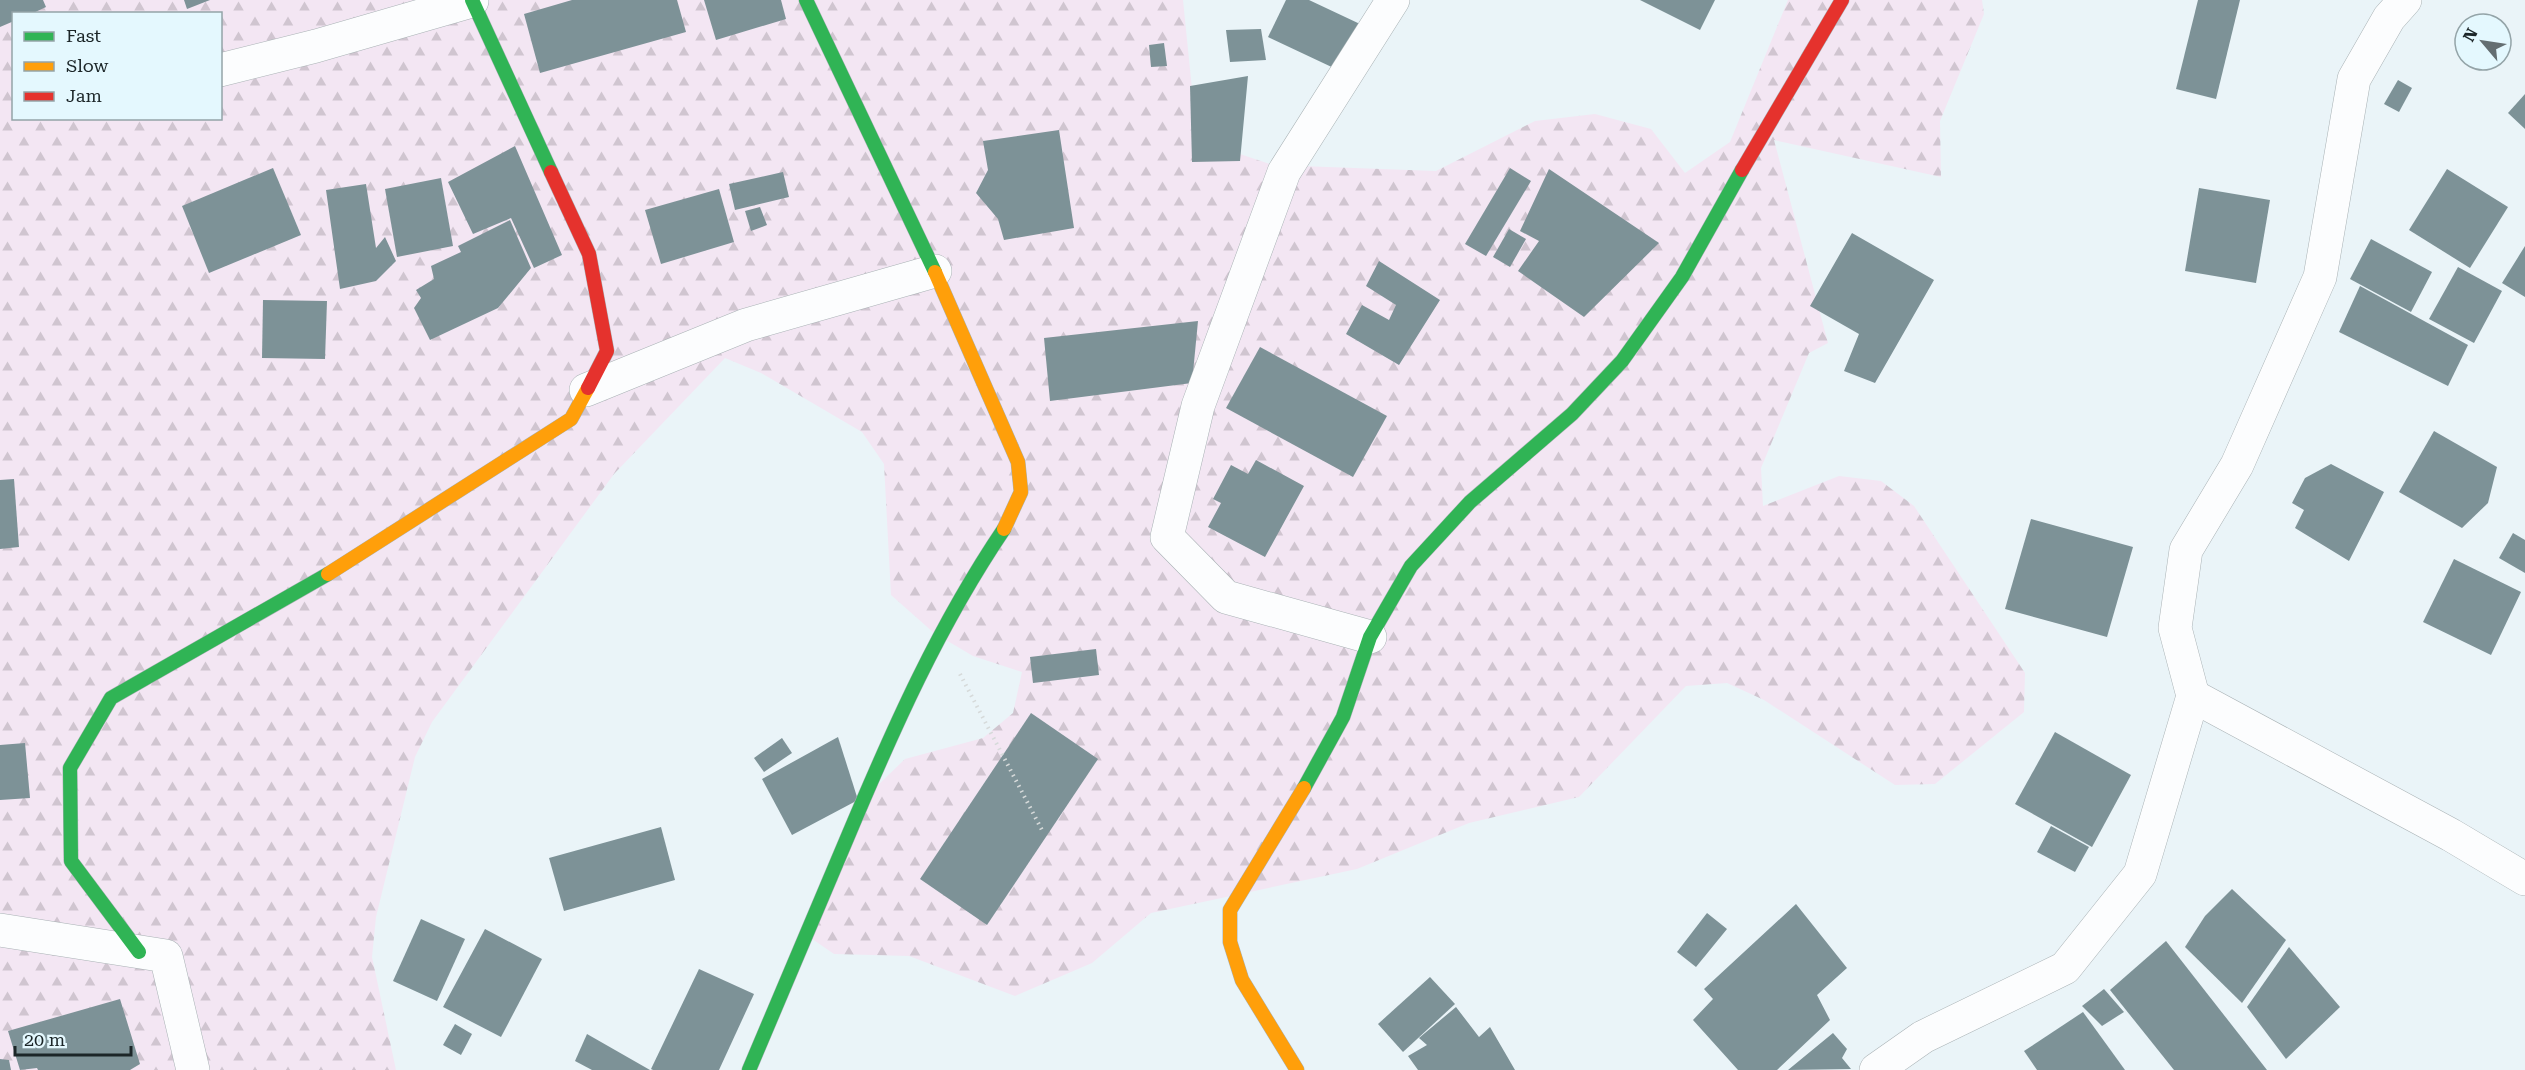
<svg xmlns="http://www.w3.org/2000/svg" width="2525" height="1070" font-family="'Roboto Serif',serif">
<defs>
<pattern id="forest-firs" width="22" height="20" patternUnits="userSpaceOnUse" patternTransform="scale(1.5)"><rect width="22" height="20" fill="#f3e6f3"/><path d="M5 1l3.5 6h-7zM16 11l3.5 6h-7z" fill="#d0c5d0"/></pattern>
</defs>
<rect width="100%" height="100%" fill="#eaf4f8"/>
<path fill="url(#forest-firs)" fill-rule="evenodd" d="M0,0H1183L1193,99L1219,147L1273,165L1436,171L1535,121L1595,114L1651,129L1685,173L1730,142L1788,0H1982L1984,14L1940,121L1941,177L1774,140L1828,343L1809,353L1761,468L1763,506L1839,476L1881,481L1914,506L2025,673L2024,712L1935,784L1895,785L1764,700L1727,683L1686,686L1579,797L1469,823L1357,869L1151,913L1092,963L1015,996L909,956L834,954L802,932L875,788L905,759L983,738L1013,713L1022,672L973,656L934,633L891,595L884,464L862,432L761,373L725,358L614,474L432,722L415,757L376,917L372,957L396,1070H0ZM14,14H220V118H14Z"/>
<g fill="#7d9297">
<polygon points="0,0 43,0 46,7 31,14 14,14 14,21 0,27"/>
<polygon points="184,0 210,0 187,9"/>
<polygon points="572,0 677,0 686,32 540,73 524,14"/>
<polygon points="704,0 781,0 786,19 716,40"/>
<polygon points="1286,0 1309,0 1360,24 1338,70 1268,37"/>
<polygon points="1640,0 1715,0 1700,30"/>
<polygon points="2198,0 2240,0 2216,99 2176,89"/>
<polygon points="1261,29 1266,60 1230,62 1226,30"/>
<polygon points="1164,43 1167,66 1151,67 1149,45"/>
<polygon points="1248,76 1240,161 1192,162 1190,86"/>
<polygon points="2398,80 2412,88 2399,112 2384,104"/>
<polygon points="2525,94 2525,129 2508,113"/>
<polygon points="1059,130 1074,228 1004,240 998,219 976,193 988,170 983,141"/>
<polygon points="515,146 562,255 534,268 511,218 473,234 448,182"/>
<polygon points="273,168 301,235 209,273 182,206"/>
<polygon points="1510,168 1531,181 1486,256 1465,244"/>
<polygon points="1549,169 1659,243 1584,317 1518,271 1539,241 1520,231"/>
<polygon points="2447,169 2508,207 2470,268 2409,230"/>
<polygon points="783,172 789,197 735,210 729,184"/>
<polygon points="441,178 453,246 397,257 385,189"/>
<polygon points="366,184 376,248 385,237 396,261 376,281 340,289 326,190"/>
<polygon points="2199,188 2270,200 2256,283 2185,271"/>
<polygon points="719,189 734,242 661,264 645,210"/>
<polygon points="760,207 767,225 751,231 745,211"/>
<polygon points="510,220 531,268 498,308 430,340 414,308 421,298 416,290 434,279 431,266 461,252 458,246"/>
<polygon points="1509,229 1526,239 1510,267 1493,257"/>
<polygon points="1852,233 1934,280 1875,383 1844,371 1859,334 1810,306"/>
<polygon points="2371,239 2432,272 2411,312 2350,279"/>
<polygon points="2525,246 2525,297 2502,283"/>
<polygon points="1379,261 1440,300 1399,365 1346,334 1362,305 1389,320 1396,305 1366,286"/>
<polygon points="2458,267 2502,291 2474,343 2429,319"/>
<polygon points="2360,286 2468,345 2448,386 2339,332"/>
<polygon points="263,300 327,301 325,359 262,358"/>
<polygon points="1198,321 1192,383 1050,401 1044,338"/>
<polygon points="1260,347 1387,416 1353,477 1226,408"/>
<polygon points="2434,431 2497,467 2488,503 2462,528 2399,492"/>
<polygon points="1256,460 1304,486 1265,557 1208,527 1221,503 1213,499 1231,465 1248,474"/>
<polygon points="2331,464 2384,492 2349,561 2295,528 2304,510 2292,503 2305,478"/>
<polygon points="14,479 19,547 0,549 0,480"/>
<polygon points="2031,519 2133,547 2107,637 2005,609"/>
<polygon points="2513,533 2525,540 2525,573 2499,558"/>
<polygon points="2454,559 2521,592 2491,655 2423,622"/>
<polygon points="1096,649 1099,675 1033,683 1030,657"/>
<polygon points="1031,713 1098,759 987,925 920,879"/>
<polygon points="2055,732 2131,775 2092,847 2015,804"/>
<polygon points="838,737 858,800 792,835 762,779"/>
<polygon points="782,738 792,753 764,772 754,758"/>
<polygon points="25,743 30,798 0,800 0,745"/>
<polygon points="2051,826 2089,847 2075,872 2037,852"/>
<polygon points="661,827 675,880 564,911 549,858"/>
<polygon points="2232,889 2286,940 2242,1003 2185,947 2205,916"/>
<polygon points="1796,904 1847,968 1817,995 1830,1020 1777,1070 1738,1070 1693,1020 1713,999 1704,989"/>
<polygon points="1707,913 1727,929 1696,967 1677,952"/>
<polygon points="421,919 465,939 437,1001 393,981"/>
<polygon points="485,929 542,959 501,1037 443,1007"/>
<polygon points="2166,941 2267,1070 2174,1070 2110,990"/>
<polygon points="2289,947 2340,1007 2286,1059 2247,1007"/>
<polygon points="699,969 754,994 719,1070 653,1070 651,1069"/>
<polygon points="1430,977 1455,1004 1403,1052 1378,1024"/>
<polygon points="2104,989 2124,1012 2102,1026 2082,1006"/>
<polygon points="120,999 140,1064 130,1070 38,1070 37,1068 20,1070 8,1031"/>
<polygon points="1456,1007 1479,1037 1490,1027 1515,1070 1418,1070 1408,1056 1427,1045 1419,1038"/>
<polygon points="2083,1012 2125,1070 2037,1070 2024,1051"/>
<polygon points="455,1024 472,1034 461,1055 443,1045"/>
<polygon points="1833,1033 1847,1049 1842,1058 1851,1069 1788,1070"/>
<polygon points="587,1034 650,1070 592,1070 575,1061"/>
<polygon points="0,1059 9,1060 11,1070 0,1070"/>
</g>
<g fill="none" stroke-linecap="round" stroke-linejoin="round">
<defs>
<g id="street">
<polyline points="2405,0 2389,18 2354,79 2320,277 2237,465 2186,550 2175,628 2193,696 2451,835 2525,879"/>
<polyline points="220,70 316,46 472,1"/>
<polyline points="586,390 746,325 935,271"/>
<polyline points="1370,637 1226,597 1167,537 1198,406 1284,172 1393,0"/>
<polyline points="0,930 166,956 193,1070"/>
<polyline points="1876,1070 1923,1037 2065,968 2140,874 2193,696"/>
</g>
<g id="fast">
<polyline points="472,0 551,172"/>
<polyline points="806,0 935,272"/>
<polyline points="1304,788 1343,717 1370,637 1411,566 1470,502 1572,414 1622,361 1682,277 1742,170"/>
<polyline points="139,952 71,861 70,768 111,698 328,574"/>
<path d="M749,1070C782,992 815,914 848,836C893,729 939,625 1004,529"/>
</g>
<g id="slow">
<polyline points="935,272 1018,462 1021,492 1004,529"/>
<polyline points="328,574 571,419 588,388"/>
<polyline points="1297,1070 1242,980 1230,942 1230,910 1304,788"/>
</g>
<g id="jam">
<polyline points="1742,170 1842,0"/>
<polyline points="551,172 589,254 607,351 588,388"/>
</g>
</defs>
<use href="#street" stroke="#a9b2b5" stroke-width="34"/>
<use href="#fast" stroke="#a9b2b5" stroke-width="15"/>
<use href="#slow" stroke="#a9b2b5" stroke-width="15"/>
<use href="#jam" stroke="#a9b2b5" stroke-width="15"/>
<polyline stroke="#d6dada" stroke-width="4" stroke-dasharray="1.5 4.5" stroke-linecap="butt" points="960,674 1043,832"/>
<use href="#street" stroke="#fcfdfe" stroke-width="33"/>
<use href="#fast" stroke="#30b455" stroke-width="14"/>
<use href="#slow" stroke="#ff9f0a" stroke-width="14"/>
<use href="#jam" stroke="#e5322d" stroke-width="14"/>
</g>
<rect x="12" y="12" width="210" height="108" fill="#e4f8fe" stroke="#94a4a8" stroke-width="1.5"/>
<rect x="24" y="32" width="30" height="9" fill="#30b455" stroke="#94a4a8" stroke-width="1.5"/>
<text x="66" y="42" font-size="18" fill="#1c2628">Fast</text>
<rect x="24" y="62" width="30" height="9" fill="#ff9f0a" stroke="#94a4a8" stroke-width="1.5"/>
<text x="66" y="72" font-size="18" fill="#1c2628">Slow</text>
<rect x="24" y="92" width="30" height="9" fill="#e5322d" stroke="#94a4a8" stroke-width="1.5"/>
<text x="66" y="102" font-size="18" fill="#1c2628">Jam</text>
<g transform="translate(2483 42) rotate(299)"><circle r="28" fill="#e4f8fe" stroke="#94a4a8" stroke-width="1.5"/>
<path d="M0-4.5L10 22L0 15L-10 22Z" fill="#646e71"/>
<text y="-9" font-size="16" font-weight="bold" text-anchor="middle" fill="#1c2628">N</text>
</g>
<path d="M15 1046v9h116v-9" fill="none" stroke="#1c2628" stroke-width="3"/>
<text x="24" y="1046" font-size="18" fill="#1c2628" stroke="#e4f8fe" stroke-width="4.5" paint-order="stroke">20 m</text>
</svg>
